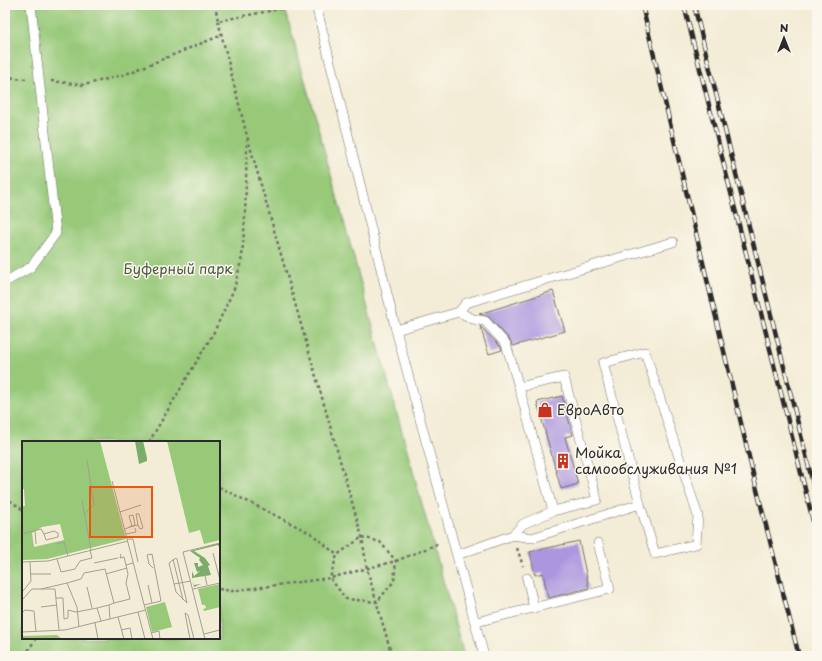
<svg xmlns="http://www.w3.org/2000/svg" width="822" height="661" font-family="'Playpen Sans',sans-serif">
<rect width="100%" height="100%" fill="#fbf7ec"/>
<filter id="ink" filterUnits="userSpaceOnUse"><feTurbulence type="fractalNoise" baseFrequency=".025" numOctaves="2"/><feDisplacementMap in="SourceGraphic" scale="8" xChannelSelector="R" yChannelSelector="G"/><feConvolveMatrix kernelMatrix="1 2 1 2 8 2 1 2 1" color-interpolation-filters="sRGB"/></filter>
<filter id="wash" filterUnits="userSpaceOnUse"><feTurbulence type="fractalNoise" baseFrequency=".012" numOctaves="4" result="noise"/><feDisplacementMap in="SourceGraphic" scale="16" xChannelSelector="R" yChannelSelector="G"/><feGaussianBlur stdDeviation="0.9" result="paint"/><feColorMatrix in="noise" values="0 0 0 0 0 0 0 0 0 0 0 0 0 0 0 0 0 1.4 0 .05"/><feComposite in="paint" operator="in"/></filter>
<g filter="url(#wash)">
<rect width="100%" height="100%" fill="#f3ecd6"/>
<path fill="#97c979" stroke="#617a52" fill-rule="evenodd" d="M5,5H284L464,656H5ZM23,442H219V638H23Z"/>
<g id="blocks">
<g fill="#ac96df">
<polygon points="553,291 565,331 513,346 510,340 489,317 479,314"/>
<polygon points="480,326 501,347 502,350 489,354"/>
<polygon points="562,396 573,435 565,437 578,484 561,489 537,402"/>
<polygon points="579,541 589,588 548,598 543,573 535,575 530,552"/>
</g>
</g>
</g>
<g filter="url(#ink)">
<use href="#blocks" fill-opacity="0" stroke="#716f67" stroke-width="1"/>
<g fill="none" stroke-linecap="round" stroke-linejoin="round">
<defs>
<g id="lane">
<polyline points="316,5 396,330 484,656"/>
<polyline points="5,282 31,267 56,233 31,5"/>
<polyline points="459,312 473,319 485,321 506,344 519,387"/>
<polyline points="396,330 459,312 466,303 673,242"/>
<polyline points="513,535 532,538 640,504 603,363 645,352 698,516 696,544 655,554 640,504"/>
<polyline points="457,555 513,535 523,524 553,511 597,500 564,377 519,387 553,511"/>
<polyline points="527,578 534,608"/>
<polyline points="476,622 610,589 598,543"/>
</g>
</defs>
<use href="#lane" stroke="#716f67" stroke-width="10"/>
<g stroke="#716f67" stroke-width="2.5" stroke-dasharray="3 3" stroke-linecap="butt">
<polyline points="215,5 218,21 300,5"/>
<polyline points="218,21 247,136 362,537 367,569 392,656"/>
<polyline points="5,77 26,79"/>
<polyline points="51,81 84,85 126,74 222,35"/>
<polyline points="149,442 214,332 234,289 242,257 245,218 247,140"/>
<polyline points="219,487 312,534 337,555"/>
<polyline points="5,497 23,510"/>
<polygon points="362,537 380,542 396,561 394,581 377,602 346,599 330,578 337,555"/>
<polyline points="517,548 523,566"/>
<polyline points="219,589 232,591 330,578 396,561 440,543"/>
<polyline points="25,656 36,638"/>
</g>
<use href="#lane" stroke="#fff" stroke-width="9"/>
<defs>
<g id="rail">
<polyline points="642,5 754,478 799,656"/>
<polyline points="684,5 817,537"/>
<polyline points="694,5 817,500"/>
</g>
</defs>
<use href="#rail" stroke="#2b2b2b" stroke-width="4.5"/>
<use href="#rail" stroke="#fbf7ec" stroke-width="3" stroke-dasharray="9" stroke-linecap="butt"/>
</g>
</g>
<defs>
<symbol id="shop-bare" viewBox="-9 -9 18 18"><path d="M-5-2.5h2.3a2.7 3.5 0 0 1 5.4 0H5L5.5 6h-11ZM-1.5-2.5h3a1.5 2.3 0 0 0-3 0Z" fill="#c8321e" stroke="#fbf7ec" stroke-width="2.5" paint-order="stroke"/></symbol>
<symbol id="building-bare" viewBox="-9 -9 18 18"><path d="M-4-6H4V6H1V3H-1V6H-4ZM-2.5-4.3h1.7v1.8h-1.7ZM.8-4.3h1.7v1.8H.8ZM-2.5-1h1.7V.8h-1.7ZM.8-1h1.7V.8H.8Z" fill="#c8321e" stroke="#fbf7ec" stroke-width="2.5" paint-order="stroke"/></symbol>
</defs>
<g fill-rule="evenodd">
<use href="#shop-bare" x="534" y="399" width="22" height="22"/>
<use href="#building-bare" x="552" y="450" width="22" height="22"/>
</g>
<g text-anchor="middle" stroke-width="3" stroke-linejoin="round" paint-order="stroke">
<g font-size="14" fill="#4b5a42" stroke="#fbf7ec">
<text x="178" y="274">Буферный парк</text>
</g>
<g font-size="14" fill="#2b2b2b" stroke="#fbf7ec" text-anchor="start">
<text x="557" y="415">ЕвроАвто</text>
<text x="575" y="458">Мойка<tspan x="575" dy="16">самообслуживания №1</tspan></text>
</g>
</g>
<g transform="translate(22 441)">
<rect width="198" height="198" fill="#f3ecd6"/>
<path d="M0,0H78L104,98L25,118L0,119V65H3L2,48H0ZM38,83L42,99L12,106L10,92L20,86ZM145,0H198V99L182,103L178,89L167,92ZM198,143V166L182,170L181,168L184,167L183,164H180L176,148ZM143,161L150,186L130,191L124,166ZM35,194L40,198H0V195Z" fill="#97c979" fill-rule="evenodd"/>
<path d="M113,0H121L125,17V20L117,23ZM198,102V108L196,104L172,110L183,117L188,124L186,125L189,134L170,137L172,144L179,143L172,146L170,136V130L172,135L178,130L175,131L172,122H176V126L181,124L177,119L178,117L168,110Z" fill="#79ad69"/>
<path fill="none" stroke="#a39f92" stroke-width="1" d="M90,40L131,198M60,59L69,109M98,71L119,64M62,73L72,64L65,19M107,86L116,84L114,73H117L121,87L118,88L116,84M103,88L113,84L111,74L107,75L110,85M13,89L14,103M32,90L36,92V96L24,99L22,93ZM0,93L19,88L22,93M104,93L114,91L113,87M105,98H111L116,121M35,103L42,101L46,115M191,112L198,139M99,113L98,117L102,116L104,124M154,117L155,118L165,162L154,151L147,122ZM35,118L39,131L53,128L58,120L70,117L68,109M151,118L161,159M0,121L26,120L106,100M72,122L96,117M182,130L185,144M8,133H29M84,133L105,127M45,142L59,138L62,132L83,128L92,162L87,164L88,178M152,143L169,140M126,144L130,162M65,146L70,167M19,148L45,142L55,166L57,186M171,148L198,142M1,150L9,140L8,121M34,157H41L42,178L46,177V169L54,171L75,167L79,180M0,159L10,148H33L37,189M92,162L108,158L104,142L106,133L104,124L111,122M122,164L139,160L130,113L125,114L127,123L131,127M19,166L35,164M75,167L87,164M116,171L123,198M0,172L3,169L12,170L14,191M96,176L102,198M73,182L76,198M99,189L108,187L110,198M0,191L43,189L124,169M129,192L137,190L138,198M182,193L198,189M168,198L163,172L166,174L172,198M183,198L161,111L198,102"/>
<path fill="#e8590c" fill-opacity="0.15" stroke="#e8590c" stroke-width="2" d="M68,46H130V96H68Z"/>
<rect width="198" height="198" fill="none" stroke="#2b2b2b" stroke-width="2"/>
</g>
<rect width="822" height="661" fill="none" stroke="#fbf7ec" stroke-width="20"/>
<g transform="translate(784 38)" stroke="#fbf7ec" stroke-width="3" paint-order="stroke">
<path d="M0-3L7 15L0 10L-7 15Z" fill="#2b2b2b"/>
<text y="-6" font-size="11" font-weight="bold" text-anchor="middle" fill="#2b2b2b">N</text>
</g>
</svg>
